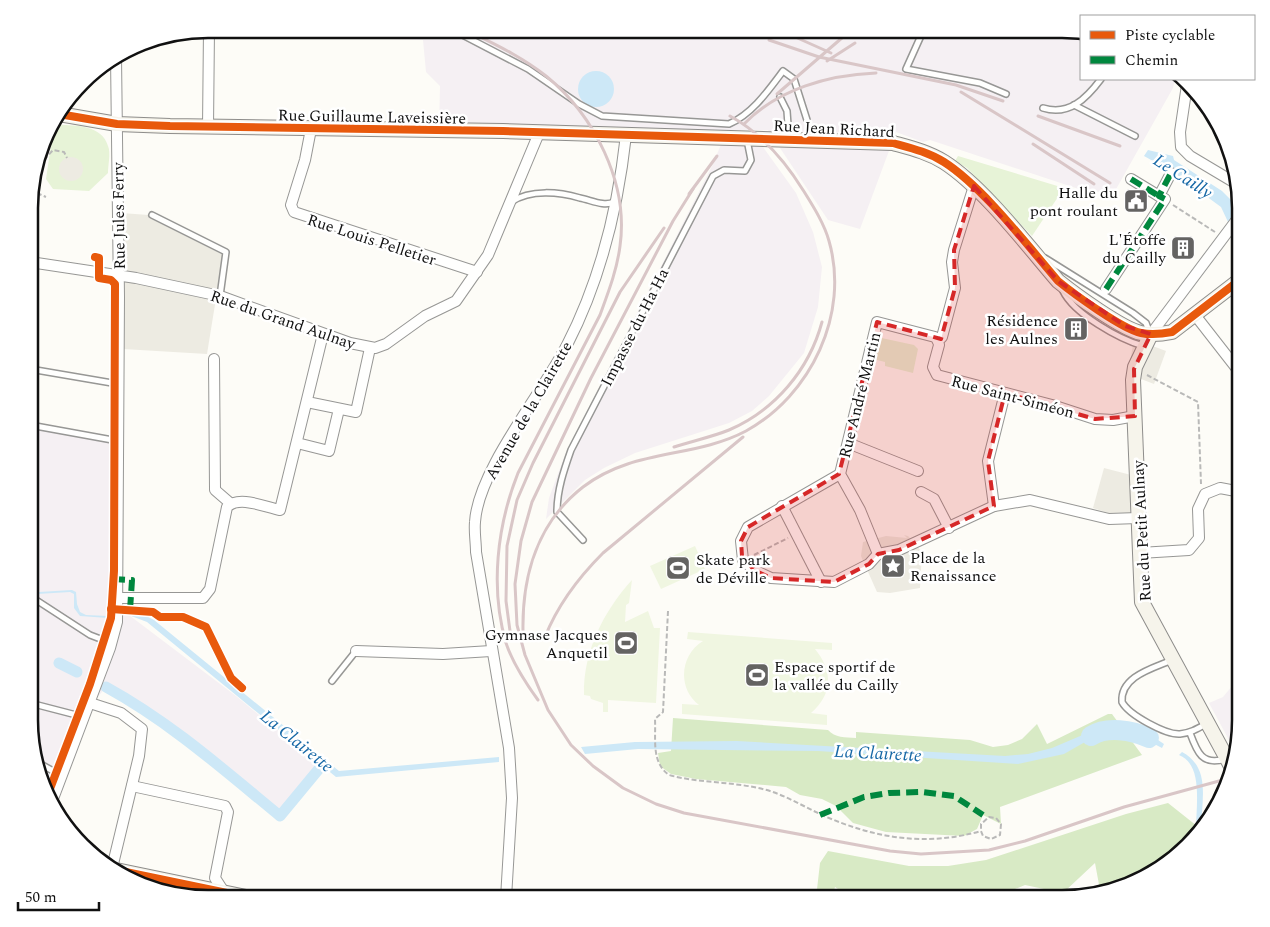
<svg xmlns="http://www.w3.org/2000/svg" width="1270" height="927" font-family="Spectral,serif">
<rect width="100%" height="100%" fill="#fdfcf7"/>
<g fill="#f5f0f3">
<polygon points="253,29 1074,29 1081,31 1081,79 1175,79 1173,88 1115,191 1088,192 930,140 923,142 896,132 860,229 828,220 768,130 439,131 440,86 426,72 423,40 253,35"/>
<polygon points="724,137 763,147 796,193 813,232 822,267 818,307 804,353 769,396 752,411 729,423 635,453 604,468 585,480 546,519 549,498 565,455 713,164"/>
<polygon points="30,424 110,437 117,606 236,696 321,766 280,816 184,737 133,702 106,687 92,704 47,792 30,742"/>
<polygon points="1238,679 1241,680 1241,731 1236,753 1209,703 1223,697"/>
</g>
<g fill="#e7f3d7">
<path d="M54,125C72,125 102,124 108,146C111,153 108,165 108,173L89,191L53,189L46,179Z"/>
<polygon points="958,156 1064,188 1032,236 967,168 955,161"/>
<polygon points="877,337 914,345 918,349 913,373 885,366 885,362 877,360 873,354"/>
</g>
<g fill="#d8eac5">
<path d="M1108,714H1112L1142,755L1000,807L1001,824L983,815L977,829L964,836L886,832L853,823L836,806L822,799L800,795L786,787L696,779L671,774L660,766L658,753L671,751L673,718L828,730C835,738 845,737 856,738V732L970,740L993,747L1008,745L1022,739L1037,724L1047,744Z"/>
<polygon points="1168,803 1202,830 1141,880 1100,890 1095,863 1063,893 1025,885 993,898 851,898 835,887 832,898 816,898 820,863 828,851 909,866 948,866 986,860 1126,814"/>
</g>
<g fill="#f0f6e1">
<polygon points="695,546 705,569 661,589 650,566"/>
<path d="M632,580L629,603L626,605L625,622L648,611L654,628H660L656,703L608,700V712H603V703L591,699L590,696L584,695C583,652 603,612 632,580Z"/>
<path d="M688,632L832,643V650L815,649C833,671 833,694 811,713L827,715V725L682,714V704L699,705C677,688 680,655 703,641L687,639Z"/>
</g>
<g fill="#edebe2">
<circle cx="71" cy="169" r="12"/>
<polygon points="121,213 149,215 223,255 207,354 123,349"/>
<polygon points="1134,339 1166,351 1154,384 1128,374"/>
<polygon points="1104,468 1131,475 1132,521 1093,508"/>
<polygon points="904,535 908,536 922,552 920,588 890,593 877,592 861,556 863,542 886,536 907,538"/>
</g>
<g fill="#cde8f7">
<circle cx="596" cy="89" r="18"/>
<polygon points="1148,150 1173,156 1174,160 1222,191 1240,209 1229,224 1221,207 1176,174 1144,156"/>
<polygon points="30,575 39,592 72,590 76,592 77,604 80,612 86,615 108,616 108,618 80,616 74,608 74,594 70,592 37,594 32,588"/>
<polygon points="125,610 137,611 154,620 339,771 499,757 499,762 336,777 147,622 126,614"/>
<polygon points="1106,725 1123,728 1137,726 1164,744 1162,748 1133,733 1106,730 1064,754 1018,764 818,751 638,749 585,754 581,747 635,742 737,741 1005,756 1028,754 1052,748"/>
<path d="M1182,752C1212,768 1201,802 1201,831L1196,835C1195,811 1205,765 1179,755Z"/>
</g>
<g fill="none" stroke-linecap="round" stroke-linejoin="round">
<g stroke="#cde8f7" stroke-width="11">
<polyline points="59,663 77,672"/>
<path d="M106,687C170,722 224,770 280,816L323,764"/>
</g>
<path stroke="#cde8f7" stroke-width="20" d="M1091,736C1107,726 1132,730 1149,738"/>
<defs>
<g id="lane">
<path d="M451,29L528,69L579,104L602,116L729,124C752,114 768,91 783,71L794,79L807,120"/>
<polyline points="924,29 906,69 980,83 1006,94"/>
<polyline points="780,97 787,111 789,139"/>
<polyline points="1074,105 1135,136"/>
<path d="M1043,108C1069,116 1086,99 1101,79"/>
<path d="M511,202C531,189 559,192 580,198C591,200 604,207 614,202"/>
<polyline points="152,215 226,252 220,296"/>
<polyline points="1045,258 1133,313 1146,323 1149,331"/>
<path d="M1063,291C1074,314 1119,339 1143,346"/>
<polyline points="30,369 118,384"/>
<polyline points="30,425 118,441"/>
<path d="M583,540L557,512C557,490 564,470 571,450L713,176L724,170L745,171L751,160L747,140"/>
<polyline points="30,596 90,635 111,643"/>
<path d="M1172,660C1154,668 1120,676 1122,702C1129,715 1166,735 1180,734C1190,733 1197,729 1206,724"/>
<polyline points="332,681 356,651"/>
<polyline points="30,703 84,717"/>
<path d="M1190,733C1197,752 1202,766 1225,759"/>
<polyline points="37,762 62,776"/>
</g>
<g id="street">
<polyline points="1187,85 1180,132 1181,147 1190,156 1237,184"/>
<polyline points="208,127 209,29"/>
<polyline points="311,129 305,160 291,205 294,212 477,272"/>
<polyline points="1131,179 1159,196"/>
<polyline points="974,186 954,250 952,262 955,288 942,337 938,341 939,345 933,367 937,375 1052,405 1095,419 1113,420 1135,416"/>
<polyline points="30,262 136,278 220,296 350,343 375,348 386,344 425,316 456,301 488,255 539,133"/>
<polyline points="1106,289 1165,199 1159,196 1171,173"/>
<polyline points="1195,315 1241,374"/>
<polyline points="1151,334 1241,214"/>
<polyline points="214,359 215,490 230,503"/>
<polyline points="307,402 356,412 370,348"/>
<polyline points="297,443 329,451 339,409"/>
<polyline points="848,443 918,471"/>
<polyline points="840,474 748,527 741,541 743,560 754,570 771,578 834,582 869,564 878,554 899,550 994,506 1030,500 1109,519 1138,518"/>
<polyline points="921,492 934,499 949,528"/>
<polyline points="782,506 821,582"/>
<polyline points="994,506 988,461 1005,393"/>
<polyline points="1140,553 1189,550 1199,538 1198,509 1205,494 1220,488 1241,492"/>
<polyline points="878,554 860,510 840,474 877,322 935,337 938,341"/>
<path d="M117,598H203L210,589L227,507C239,495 265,507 280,510L323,334"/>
<polyline points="356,651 443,654 491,651"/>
<polyline points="90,703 121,713 142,729 139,756 112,868"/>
<polyline points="132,786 225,806 228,812 215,878 224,892"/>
<polyline points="51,804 110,648 117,622 119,297 116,57"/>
<path d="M506,898L512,798L509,748L476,552C476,542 474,532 475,522C478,470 542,394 567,345C601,279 618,208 626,135"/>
</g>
<g id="secondary">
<path d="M59,114L117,124L170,126L503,131L893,143C911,148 928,152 944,162C983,187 1027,245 1058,281C1074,294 1122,329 1141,333C1151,335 1162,334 1172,332L1241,279"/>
<polyline points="1151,334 1135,367 1133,380 1142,602 1232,768"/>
<polyline points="116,870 251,898"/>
</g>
</defs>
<use href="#lane" stroke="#979795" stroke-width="8"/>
<use href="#street" stroke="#979795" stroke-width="12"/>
<use href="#secondary" stroke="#8e8d8b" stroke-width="16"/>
<g stroke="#b9b9b8" stroke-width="2" stroke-dasharray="5 2.5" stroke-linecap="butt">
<polyline points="44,160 53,150 64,152 67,158"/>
<polyline points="30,190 46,197"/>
<polyline points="1173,205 1215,232"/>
<polyline points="1147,375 1198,402 1201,484"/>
<polyline points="754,555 788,538"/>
<path d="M668,611L663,712L655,719C656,740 651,762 669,775C702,784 737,781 770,791C788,797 805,807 822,815C874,838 925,847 981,831L983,836L991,839L1000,835L1001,824L996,818L989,817L981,824V831"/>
</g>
<use href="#lane" stroke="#fffffe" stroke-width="5"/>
<use href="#street" stroke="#fffffe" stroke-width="10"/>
<use href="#secondary" stroke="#f6f4eb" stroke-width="14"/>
<g stroke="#d9c6c7" stroke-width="3">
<path d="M464,29C492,43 521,56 546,76C594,115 629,183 620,246C617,270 608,293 600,315L518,473C497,526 490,588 506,643C513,664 525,682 538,700"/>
<polyline points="784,32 831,53"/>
<polyline points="769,40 819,57 956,85 1003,101"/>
<polyline points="827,61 855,43"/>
<polyline points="961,92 1110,183"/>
<polyline points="777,94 843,37"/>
<polyline points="1038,116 1120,146"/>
<path d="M744,124C778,89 828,75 876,73"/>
<polyline points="1033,144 1094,184"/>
<polyline points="693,189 673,221 591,378 532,502 521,541 515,584 517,625 525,655 548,710 571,745 593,766 623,788 656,804 684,813 890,851 921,854 989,850 1025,841 1124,807 1230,778"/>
<polyline points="689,194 717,156"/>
<path d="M674,447C692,441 712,437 729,430C775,410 809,370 822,322"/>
<polyline points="510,631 506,601 507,546 517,500 533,463 620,292 664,228"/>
<path d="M523,631C522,575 538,522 583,487C634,448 693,459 746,431C811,395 850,314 829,241C824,223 813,206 803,190C785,161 761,133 730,116"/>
<path d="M545,637C558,604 578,578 603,553L743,437"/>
</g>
<g stroke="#00873e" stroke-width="6" stroke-dasharray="12 6" stroke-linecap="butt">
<polyline points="1131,179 1159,196"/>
<polyline points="1106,289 1165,199 1159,196 1171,173"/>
<polyline points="113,579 132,580 130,610"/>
<polyline points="820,815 864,797 889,793 922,792 954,796 983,815"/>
</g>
<defs>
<g id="cycleway">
<path d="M59,114L117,124L170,126L503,131L893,143C911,148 928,152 944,162C983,187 1027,245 1058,281C1074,294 1122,329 1141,333C1151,335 1162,334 1172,332L1241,279"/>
<polyline points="111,609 153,612 160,617 183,617 206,627 231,678 242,688"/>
<polyline points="48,794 90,684 111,618 114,571 115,284 111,280 99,278 99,258 95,257"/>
<polyline points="116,870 251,898"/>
</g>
</defs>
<use href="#cycleway" stroke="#fff" stroke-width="11"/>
<use href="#cycleway" stroke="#e8590c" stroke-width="8"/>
</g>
<path fill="#d62828" fill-opacity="0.2" stroke="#d62828" stroke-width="4" stroke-dasharray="10 6" stroke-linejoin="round" d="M974,186L1058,281L1125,326L1151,334L1134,369L1135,416L1095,419L1005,393L988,461L994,506L899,550L878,554L869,564L834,582L771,578L754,570L742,556L741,541L748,527L839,474L877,322L941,339L955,288L954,250Z"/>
<defs>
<symbol id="civic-square" viewBox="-11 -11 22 22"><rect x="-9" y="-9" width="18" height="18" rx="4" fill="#646362" stroke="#fff"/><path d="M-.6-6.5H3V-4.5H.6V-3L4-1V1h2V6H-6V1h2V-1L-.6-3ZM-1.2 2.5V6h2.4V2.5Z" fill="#fff"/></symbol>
<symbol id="building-square" viewBox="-11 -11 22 22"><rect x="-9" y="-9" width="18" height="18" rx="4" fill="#646362" stroke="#fff"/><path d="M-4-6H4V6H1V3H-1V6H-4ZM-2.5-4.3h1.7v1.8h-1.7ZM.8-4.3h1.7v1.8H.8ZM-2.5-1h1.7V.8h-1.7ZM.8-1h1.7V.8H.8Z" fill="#fff"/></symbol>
<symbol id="sight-square" viewBox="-11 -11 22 22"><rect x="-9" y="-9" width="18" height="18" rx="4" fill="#646362" stroke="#fff"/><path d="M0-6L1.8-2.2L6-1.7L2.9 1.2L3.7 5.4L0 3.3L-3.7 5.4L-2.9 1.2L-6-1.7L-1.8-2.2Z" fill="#fff"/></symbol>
<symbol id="stadium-square" viewBox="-11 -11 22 22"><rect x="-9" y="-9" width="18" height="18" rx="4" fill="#646362" stroke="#fff"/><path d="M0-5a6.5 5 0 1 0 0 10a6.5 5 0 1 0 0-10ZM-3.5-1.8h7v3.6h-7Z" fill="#fff"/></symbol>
</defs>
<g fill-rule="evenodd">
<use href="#civic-square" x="1122" y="187" width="28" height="28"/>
<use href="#building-square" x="1169" y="234" width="28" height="28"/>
<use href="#building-square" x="1062" y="315" width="28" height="28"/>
<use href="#sight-square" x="879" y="552" width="28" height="28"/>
<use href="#stadium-square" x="664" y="554" width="28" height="28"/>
<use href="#stadium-square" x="612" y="629" width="28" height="28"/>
<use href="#stadium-square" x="743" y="661" width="28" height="28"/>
</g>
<g text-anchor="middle" stroke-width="5" stroke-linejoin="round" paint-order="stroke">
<g font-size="16" fill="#111" stroke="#fff">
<text transform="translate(372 116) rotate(1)" y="6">Rue Guillaume Laveissière</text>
<text transform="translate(834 128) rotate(3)" y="6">Rue Jean Richard</text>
<text transform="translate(118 216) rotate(-91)" y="6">Rue Jules Ferry</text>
<text transform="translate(372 239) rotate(18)" y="6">Rue Louis Pelletier</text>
<text transform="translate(283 319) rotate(19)" y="6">Rue du Grand Aulnay</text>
<text transform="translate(634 327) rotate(-63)" y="6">Impasse du Ha Ha</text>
<text transform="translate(859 395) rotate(-76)" y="6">Rue André Martin</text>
<text transform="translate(1013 396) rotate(15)" y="6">Rue Saint-Siméon</text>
<text transform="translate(528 410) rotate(-60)" y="6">Avenue de la Clairette</text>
<text transform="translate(1141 531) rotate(-93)" y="6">Rue du Petit Aulnay</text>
</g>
<g font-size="16" fill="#111" stroke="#fff" text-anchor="end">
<text x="1118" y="198">Halle du<tspan x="1118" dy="18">pont roulant</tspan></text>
<text x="1166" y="245">L'Étoffe<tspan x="1166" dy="18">du Cailly</tspan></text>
<text x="1058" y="326">Résidence<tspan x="1058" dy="18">les Aulnes</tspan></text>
<text x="910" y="563" text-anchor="start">Place de la<tspan x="910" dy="18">Renaissance</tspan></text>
<text x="696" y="565" text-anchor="start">Skate park<tspan x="696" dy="18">de Déville</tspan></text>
<text x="608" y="640">Gymnase Jacques<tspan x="608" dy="18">Anquetil</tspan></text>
<text x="774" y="672" text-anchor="start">Espace sportif de<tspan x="774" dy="18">la vallée du Cailly</tspan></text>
</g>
<g font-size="18" font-style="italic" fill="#1768a6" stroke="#fff">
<text transform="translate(1183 176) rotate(33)" y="6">Le Cailly</text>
<text transform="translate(297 741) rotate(39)" y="6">La Clairette</text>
<text transform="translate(878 753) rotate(3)" y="6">La Clairette</text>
</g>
</g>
<path d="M0 0H1270V927H0ZM208 38H1062A170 170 0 0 1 1232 208V720A170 170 0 0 1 1062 890H208A170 170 0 0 1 38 720V208A170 170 0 0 1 208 38Z" fill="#fff" fill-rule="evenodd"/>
<path fill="none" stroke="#111" stroke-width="2.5" d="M208 38H1062A170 170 0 0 1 1232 208V720A170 170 0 0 1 1062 890H208A170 170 0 0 1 38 720V208A170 170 0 0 1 208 38Z"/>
<rect x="1080" y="15" width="175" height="65" fill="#ffffff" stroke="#a0a0a0"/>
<rect x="1090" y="31" width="25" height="8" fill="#e8590c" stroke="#a0a0a0"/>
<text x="1125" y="40" font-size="15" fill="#111111">Piste cyclable</text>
<rect x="1090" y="56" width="25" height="8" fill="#00873e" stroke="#a0a0a0"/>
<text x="1125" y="65" font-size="15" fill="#111111">Chemin</text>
<path d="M18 902v8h81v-8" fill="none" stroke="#111111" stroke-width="2.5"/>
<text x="25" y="902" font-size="15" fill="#111111" stroke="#ffffff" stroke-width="4" paint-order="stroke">50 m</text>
</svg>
